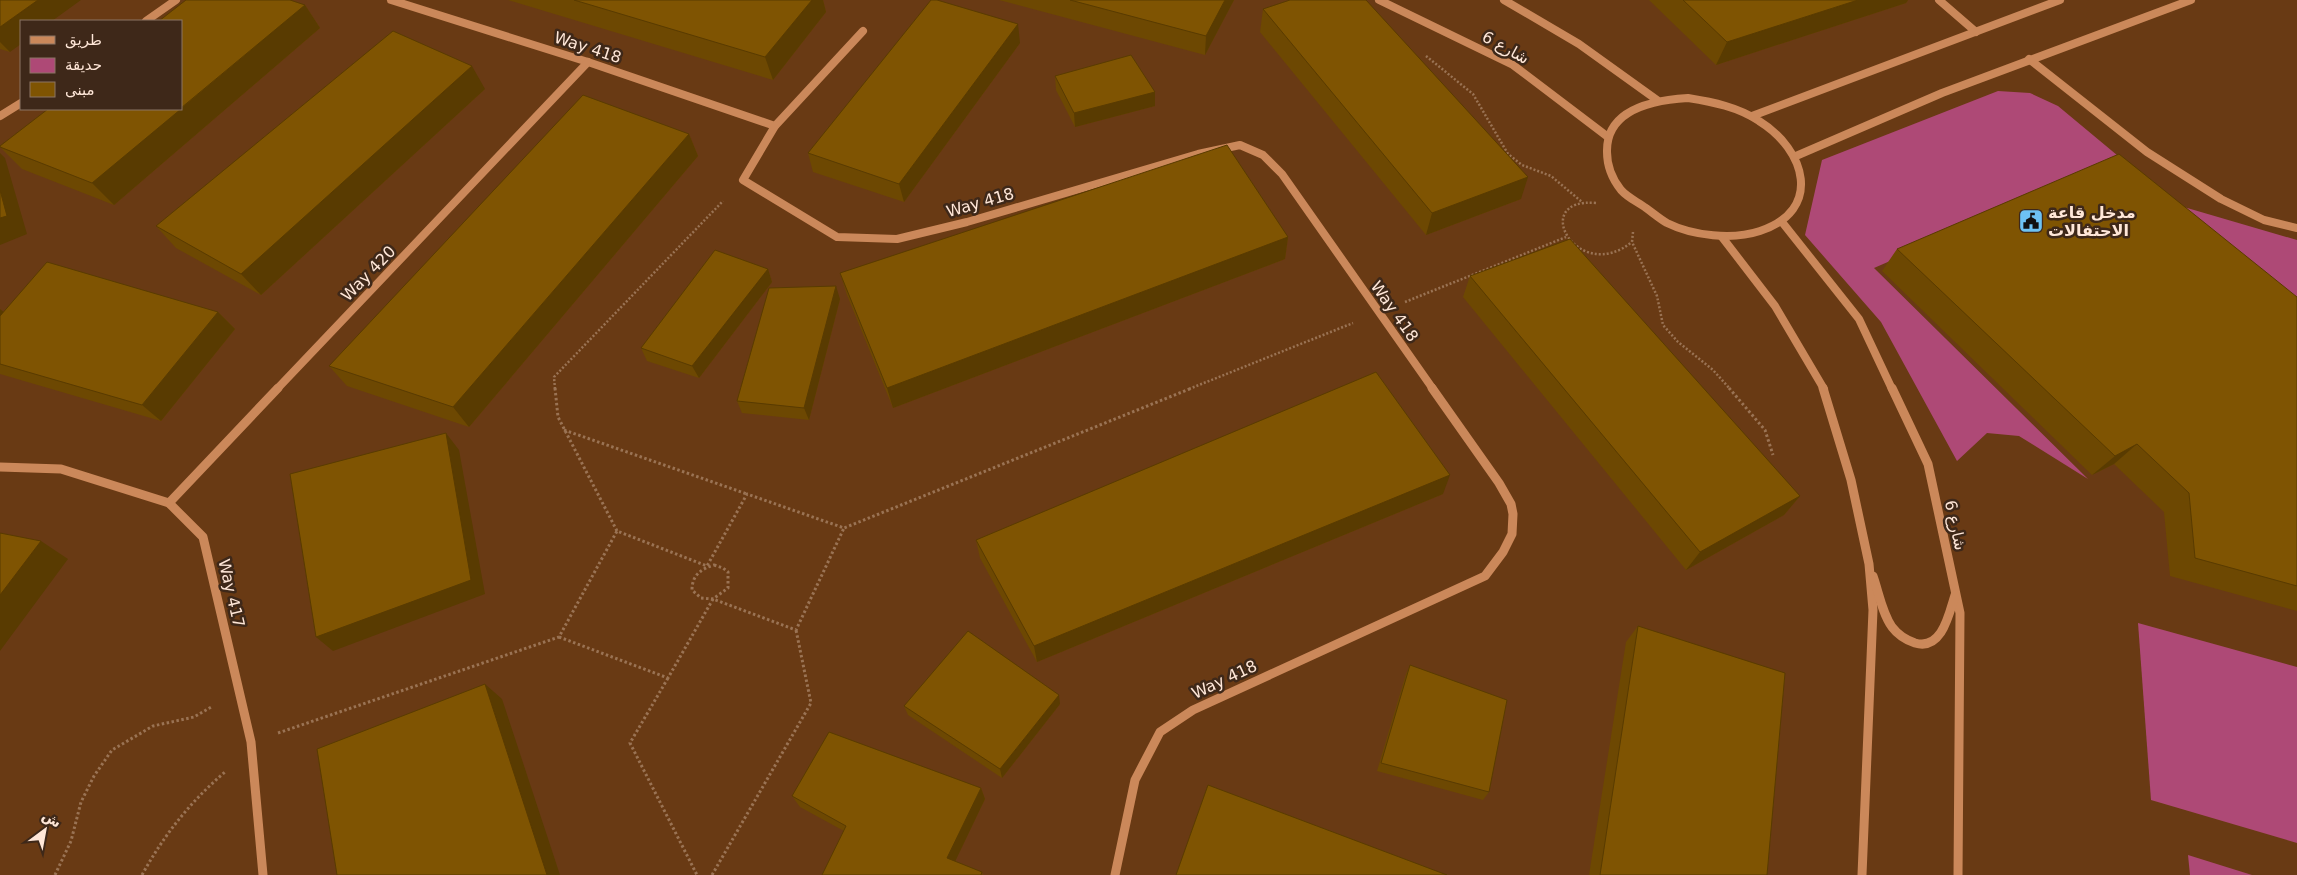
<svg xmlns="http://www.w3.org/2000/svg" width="2297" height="875" font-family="'DejaVu Sans',Vazirmatn,sans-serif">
<rect width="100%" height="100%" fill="#693a14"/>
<g fill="#ae4976">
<polygon points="1998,91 2030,93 2058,106 2177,205 2297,240 2297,333 2097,171 1874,268 2088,479 2019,436 1987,433 1957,461 1881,322 1805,235 1822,160"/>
<polygon points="2138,623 2297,667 2297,843 2151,800"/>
<polygon points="2188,855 2252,875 2190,875"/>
</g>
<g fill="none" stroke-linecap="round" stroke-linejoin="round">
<g stroke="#9a7354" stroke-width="2.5" stroke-dasharray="2 2" stroke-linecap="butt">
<polyline points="1426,56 1473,94 1508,154 1522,165 1551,176 1582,202"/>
<path d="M1596,203C1528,197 1577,286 1632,242"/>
<polyline points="1633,232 1632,242 1657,296 1663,325 1678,342 1713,370 1730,389"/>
<polyline points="1405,302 1566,237"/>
<polyline points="555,389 554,377 723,201"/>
<polyline points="1189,389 1353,323"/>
</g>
<g stroke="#9a7354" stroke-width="3" stroke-dasharray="2.5 2.5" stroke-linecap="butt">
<polyline points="555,388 558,417 617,531"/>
<polyline points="1729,388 1765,430 1773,455"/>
<polyline points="564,430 747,494"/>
<path d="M714,565L723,568L728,572V588L713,599L701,598L692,590C692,575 701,569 714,565Z"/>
<polyline points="559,637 668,678 713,599 796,630 844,528"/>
<polyline points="668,678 630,743 697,875"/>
<polyline points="278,733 559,637 617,531 707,566 747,494 844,528 1192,388"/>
<polyline points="55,875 71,841 81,802 94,776 112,750 153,726 194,717 213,706"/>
<path d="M142,875C164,835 190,802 225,772"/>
<polyline points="712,875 811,703 796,630"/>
</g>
<g stroke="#cb885a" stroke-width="8">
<polyline points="391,0 588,62 775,126"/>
<polyline points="1379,0 1513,65 1608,137"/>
<polyline points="1504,0 1579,44 1657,100"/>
<polyline points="1939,0 1976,32"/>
<polyline points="146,21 176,0"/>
<polyline points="863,31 775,126 743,180 837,237 897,239 967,222 1198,154 1240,145 1263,155 1282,174 1433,389"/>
<polyline points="2029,59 2147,152 2221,199 2264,220 2297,228"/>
<path d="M1688,98C1713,102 1738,107 1759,121C1806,150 1823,210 1760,231C1733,240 1693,236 1667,223C1660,219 1653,213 1646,208C1638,202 1628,198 1621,190C1613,180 1607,166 1607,152C1606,109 1654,100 1688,98Z"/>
<polyline points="0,116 21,103"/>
<polyline points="1752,116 2060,0"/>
<polyline points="1796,156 1942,93 2191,0"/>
<polyline points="1782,222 1859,319 1892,389"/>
<polyline points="1722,237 1775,306 1824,389"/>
<polyline points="277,389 588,62"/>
</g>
<g stroke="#cb885a" stroke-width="9">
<polyline points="1823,388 1851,480 1869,564 1873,610 1862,875"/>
<polyline points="1892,388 1928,464 1960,613 1958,875"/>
<polyline points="0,467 61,469 169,503 203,537 251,742 263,875"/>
<polyline points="169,503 278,388"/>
<path d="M1873,576C1879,593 1882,613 1892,627C1898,635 1906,640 1915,643C1942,651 1949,614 1955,595"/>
<polyline points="1115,875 1135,780 1160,732 1193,710 1485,576 1503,552 1512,534 1513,514 1511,504 1499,483 1432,388"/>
</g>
</g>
<g fill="#6d4802">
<polygon points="0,0 10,52 0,49"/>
<polygon points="508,0 823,0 826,12 773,80"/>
<polygon points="999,0 1234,0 1205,55"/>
<polygon points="1649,0 1908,0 1906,3 1716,65"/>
<polygon points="305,5 320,28 114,205 22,169 0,147 0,146"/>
<polygon points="1263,9 1521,199 1426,235 1260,32"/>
<polygon points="1020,43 904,202 813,172 808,153"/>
<polygon points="1055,76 1155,92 1155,106 1075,127 1056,90"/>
<polygon points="485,89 261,295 176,248 156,226"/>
<polygon points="689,134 698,156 469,427 347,386 329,366"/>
<polygon points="1288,237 1285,259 893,408 847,295 840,273"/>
<polygon points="1897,249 2297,297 2297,611 2170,576 2164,512 2114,464 2092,475 1882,271"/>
<polygon points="768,269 772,282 699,378 647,361 641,348"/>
<polygon points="1470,276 1800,496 1784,515 1686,570 1463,297"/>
<polygon points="840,299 809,420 742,413 737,401"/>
<polygon points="0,309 3,312 218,312 235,329 161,421 0,374"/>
<polygon points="1443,494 1037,662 980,558 976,540"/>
<polygon points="1638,626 1767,875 1589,875 1626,642"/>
<polygon points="1410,665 1489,792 1483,800 1377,771 1406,674"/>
<polygon points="1060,704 1002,778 908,715 904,706"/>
<polygon points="981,788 985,799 955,861 982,872 983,875 822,875 844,831 800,807 792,796"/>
</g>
<g fill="#593b01">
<polygon points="38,0 81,0 52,21 21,21 21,44 10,52 0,42 0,27"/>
<polygon points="812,0 823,0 826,12 773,80 765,57"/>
<polygon points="1225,0 1234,0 1205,55 1206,36"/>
<polygon points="1858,0 1908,0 1906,3 1716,65 1727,42"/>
<polygon points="305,5 320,28 114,205 92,183"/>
<polygon points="1018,24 1020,43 904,202 899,184"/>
<polygon points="472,66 485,89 261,295 241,274"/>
<polygon points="1155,92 1155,106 1075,127 1074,113"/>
<polygon points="689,134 698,156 469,427 453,407"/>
<polygon points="0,153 5,158 27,234 0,245"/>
<polygon points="1528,177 1521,199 1426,235 1432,213"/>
<polygon points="1288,237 1285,259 893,408 887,388"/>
<polygon points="768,269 772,282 699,378 692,366"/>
<polygon points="836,286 840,299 809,420 804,408"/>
<polygon points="0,309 6,314 0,324"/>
<polygon points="218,312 235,329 161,421 142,405"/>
<polygon points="446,433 459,450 485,594 333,651 316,637"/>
<polygon points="2137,444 2114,464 2092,475 2115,456"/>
<polygon points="1450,475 1443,494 1037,662 1034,646"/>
<polygon points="1800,496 1784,515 1686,570 1700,552"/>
<polygon points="41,541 68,559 0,651 0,595"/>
<polygon points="485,684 502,699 560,875 547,875"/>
<polygon points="1059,695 1060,704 1002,778 1000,769"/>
<polygon points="981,788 985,799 952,868 947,858"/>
</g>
<g fill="#7f5402" stroke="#593b01">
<polygon points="0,0 38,0 0,27"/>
<polygon points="186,0 290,0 305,5 181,108 181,21 159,21"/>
<polygon points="574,0 812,0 765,57"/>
<polygon points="931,0 937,0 1018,24 899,184 808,153"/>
<polygon points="1070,0 1225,0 1206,36"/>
<polygon points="1290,0 1366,0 1528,177 1432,213 1263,9"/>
<polygon points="1683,0 1858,0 1727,42"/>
<polygon points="393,31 472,66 241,274 156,226"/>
<polygon points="1131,55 1155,92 1074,113 1055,76"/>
<polygon points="583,95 689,134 453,407 329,366"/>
<polygon points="48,109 181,109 92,183 0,147 0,146"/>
<polygon points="1227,145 1288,237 887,388 840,273"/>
<polygon points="2119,154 2297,297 2297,586 2195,558 2189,493 2137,444 2115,456 1897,249"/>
<polygon points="0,190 7,216 0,218"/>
<polygon points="1570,239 1800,496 1700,552 1470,276"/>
<polygon points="715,250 768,269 692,366 641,348"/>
<polygon points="47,262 218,312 142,405 0,364 0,316"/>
<polygon points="836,286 804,408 737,401 769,288"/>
<polygon points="1376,372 1450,475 1034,646 976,540"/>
<polygon points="446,433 471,580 316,637 290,474"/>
<polygon points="0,533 41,541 0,595"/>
<polygon points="1638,626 1785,673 1767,875 1600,875"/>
<polygon points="968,631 1059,695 1000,769 904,706"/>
<polygon points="1410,665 1507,700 1489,792 1381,763"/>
<polygon points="485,684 547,875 337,875 317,749"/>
<polygon points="829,732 981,788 947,858 982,872 981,875 822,875 846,826 792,796"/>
<polygon points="1208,785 1447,875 1176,875"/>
</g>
<defs>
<symbol id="civic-square" viewBox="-11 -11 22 22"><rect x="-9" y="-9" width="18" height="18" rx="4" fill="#6dc2f3" stroke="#3e2819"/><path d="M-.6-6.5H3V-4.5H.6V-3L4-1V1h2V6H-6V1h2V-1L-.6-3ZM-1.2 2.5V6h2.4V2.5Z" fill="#111"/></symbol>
</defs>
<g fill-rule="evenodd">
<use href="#civic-square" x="2017" y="207" width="28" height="28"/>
</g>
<g text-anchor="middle" stroke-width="5" stroke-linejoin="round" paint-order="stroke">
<g font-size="16" fill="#ffe7d8" stroke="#3e2819">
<text transform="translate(588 47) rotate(18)" y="6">Way 418</text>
<text transform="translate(1506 47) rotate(29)" y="6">شارع 6</text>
<text transform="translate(980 202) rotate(-16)" y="6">Way 418</text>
<text transform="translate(368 273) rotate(-46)" y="6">Way 420</text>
<text transform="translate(1395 311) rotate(55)" y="6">Way 418</text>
<text transform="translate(1956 525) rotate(78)" y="6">شارع 6</text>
<text transform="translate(232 593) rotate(77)" y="6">Way 417</text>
<text transform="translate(1224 679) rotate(-25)" y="6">Way 418</text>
</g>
<g font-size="16" font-weight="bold" fill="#ffe7d8" stroke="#3e2819" text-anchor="start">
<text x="2048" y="218">مدخل قاعة<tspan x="2048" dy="18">الاحتفالات</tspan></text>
</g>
</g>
<rect x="20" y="20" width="162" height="90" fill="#3e2819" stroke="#8b7465"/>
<rect x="30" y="36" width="25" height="8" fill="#cb885a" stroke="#8b7465"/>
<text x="65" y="45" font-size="15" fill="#ffe7d8">طريق</text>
<rect x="30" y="58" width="25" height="15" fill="#ae4976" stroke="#8b7465"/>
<text x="65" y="70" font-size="15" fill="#ffe7d8">حديقة</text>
<rect x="30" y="82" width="25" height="15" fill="#7f5402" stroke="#8b7465"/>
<text x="65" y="95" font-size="15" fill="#ffe7d8">مبنى</text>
<g transform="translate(45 830) rotate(32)" stroke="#3e2819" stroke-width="4" paint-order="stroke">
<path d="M0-4L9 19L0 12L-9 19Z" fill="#ffe7d8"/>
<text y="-8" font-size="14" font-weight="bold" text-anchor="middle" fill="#ffe7d8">ش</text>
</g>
</svg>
